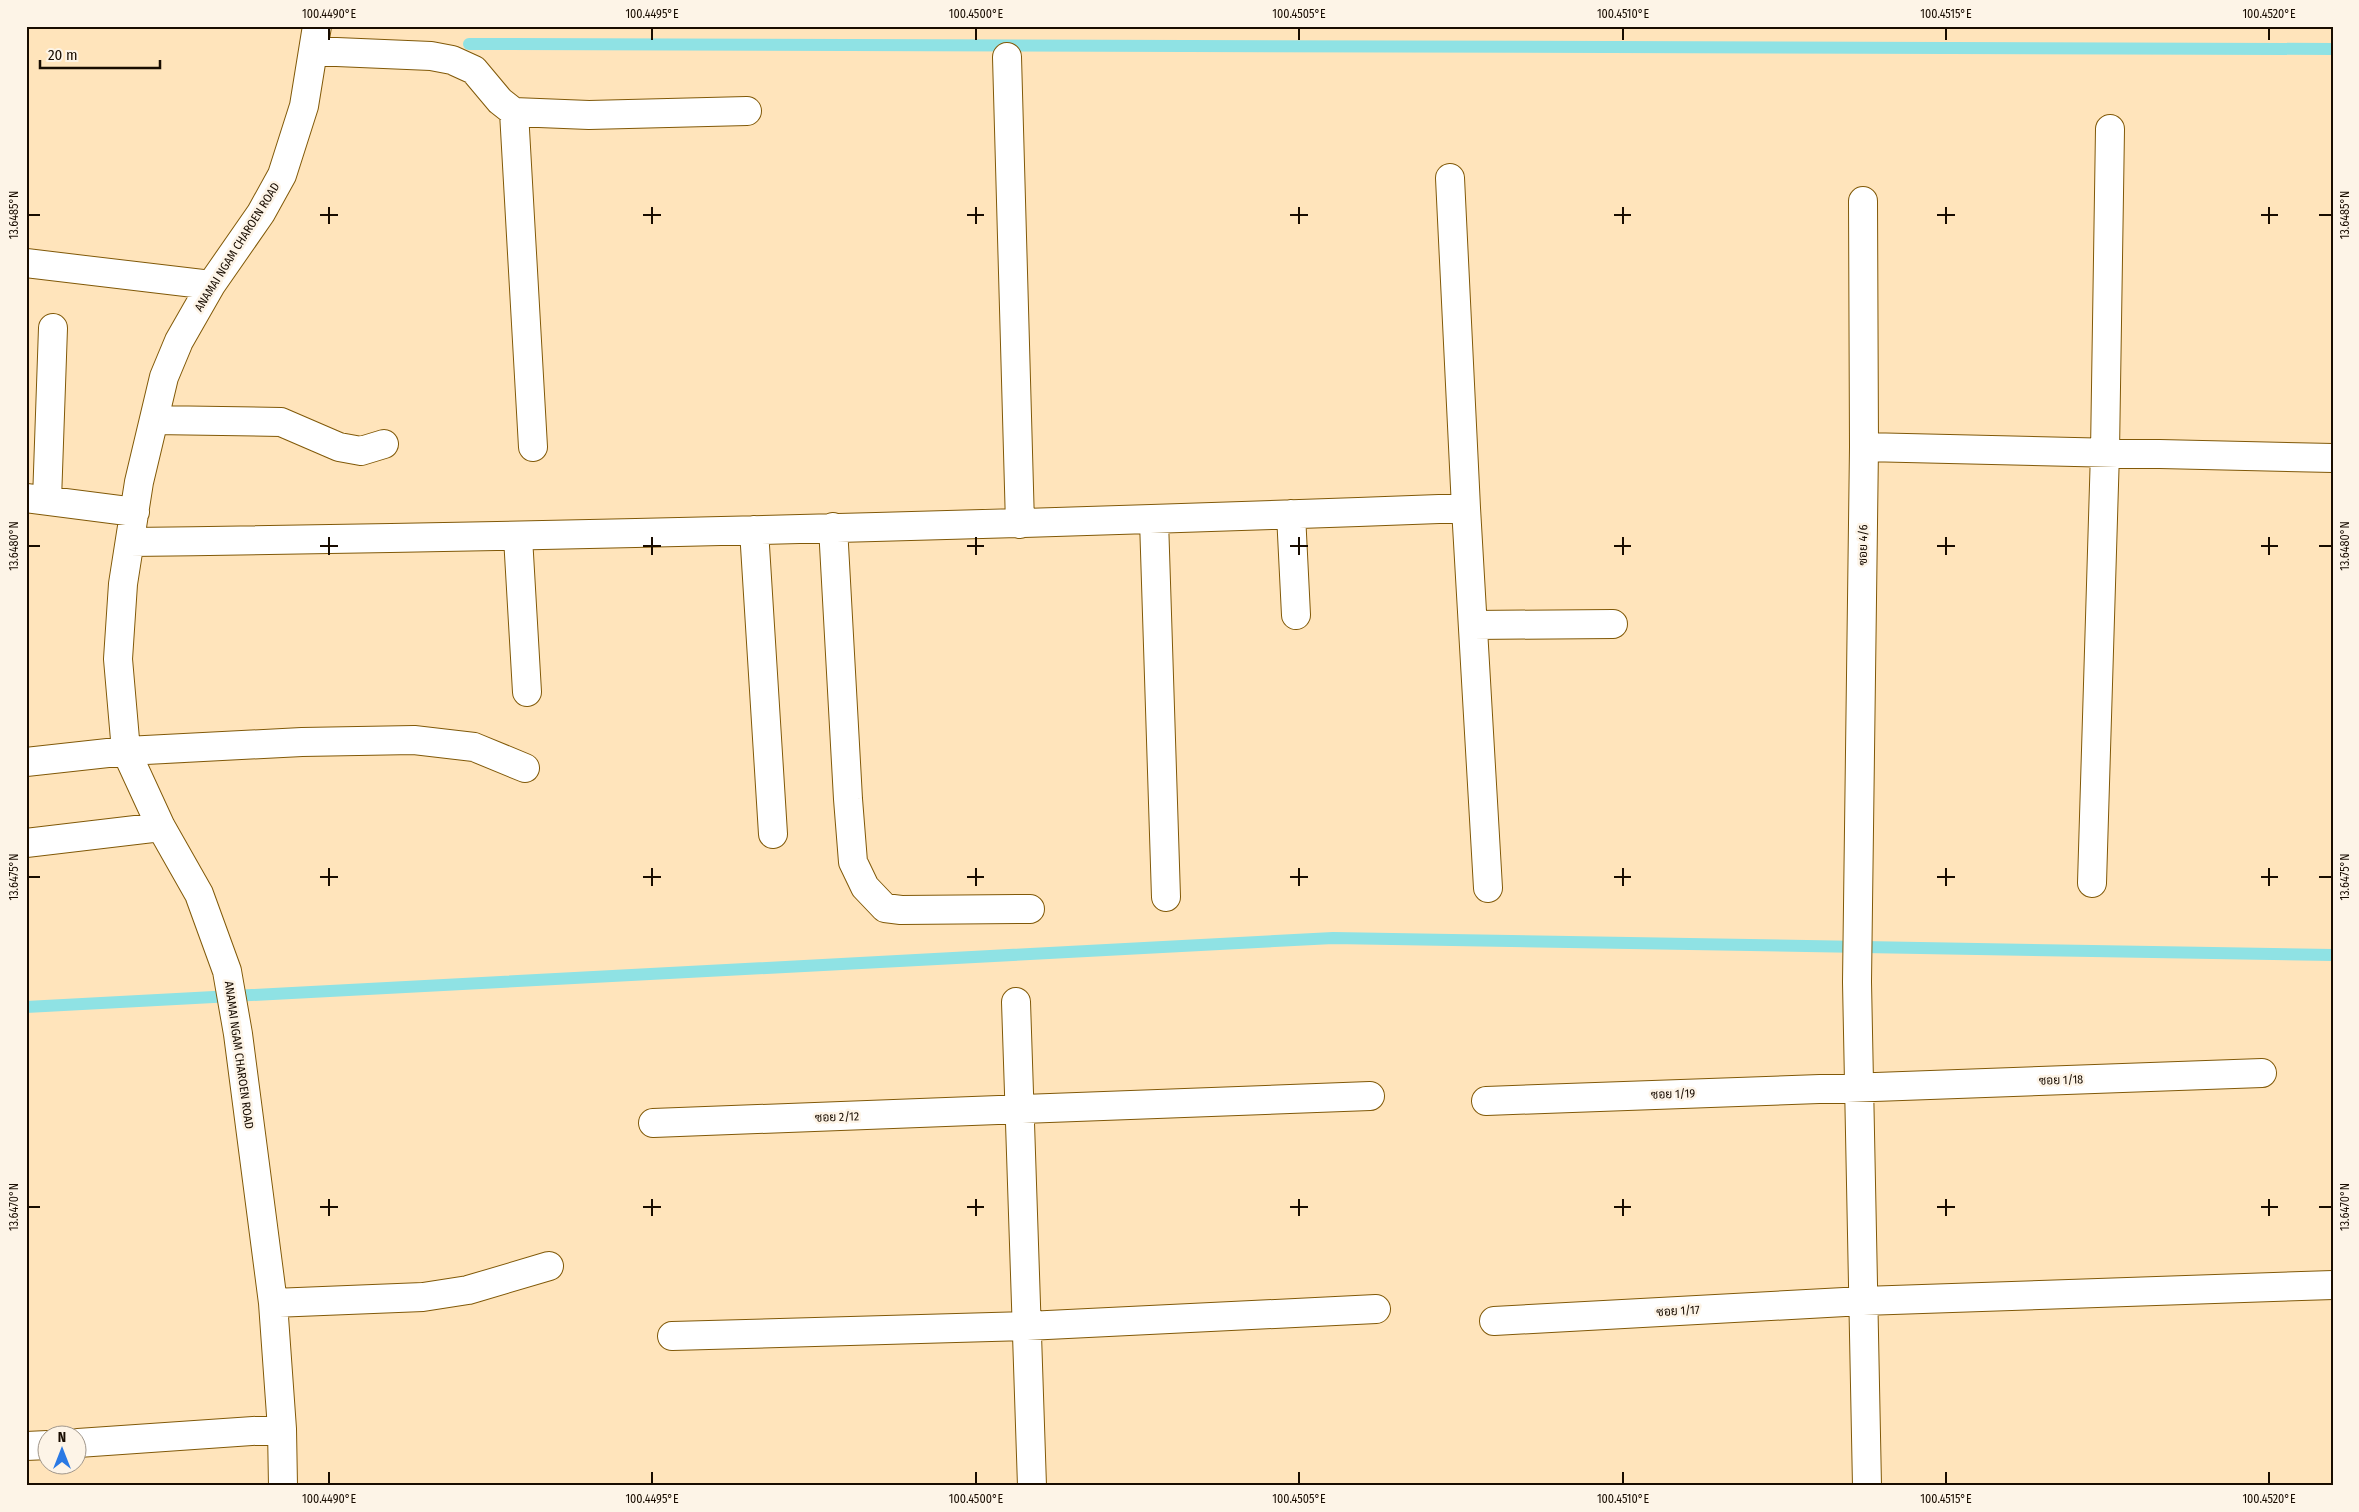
<svg xmlns="http://www.w3.org/2000/svg" width="2359" height="1512" viewBox="0 0 2359 1512" font-family="'Fira Sans Condensed',Sarabun,sans-serif">
	<style>
		.lines { fill: none; stroke-linecap: round; stroke-linejoin: round }
		.stream { stroke: #8fe2e4; stroke-width: 12 }
		.minor-casing { stroke: #815908; stroke-width: 30 }
		.minor { stroke: #fff; stroke-width: 28 }
		.ticks { fill: none; stroke: #180c00; stroke-width: 2 }
		.labels { text-anchor: middle; dominant-baseline: central; stroke-width: 5; stroke-linejoin: round; paint-order: stroke }
		.street-label { font-size: 12px; fill: #180c00; stroke: #fdf4e7 }
		.neatline { fill: none; stroke: #180c00; stroke-width: 2 }
		.ticks-label { font-size: 12px; text-anchor: middle; fill: #180c00 }
	</style>
	<rect width="100%" height="100%" fill="#ffe4bb"/>
	<g class="lines">
		<path class="stream" d="M469,44l1864,5
			M26,1007l1307,-69 1000,17"/>
		<defs>
			<path id="minor" d="M313,51l118,5 21,4 22,10 26,31 14,11 75,3 158,-4
				M1007,57l13,467
				M514,112l19,335
				M1863,201l1,246 -7,535 10,504
				M26,263l185,22
				M154,420l127,2 58,25 22,4 23,-7
				M1864,447l469,11
				M26,498l109,14
				M47,500l6,-172
				M1466,508l22,380
				M1291,514l5,101
				M1154,520l12,377
				M833,527l15,272 5,63 12,25 20,21 16,2 129,-1
				M754,530l19,304
				M518,537l9,155
				M130,542c445,-6 891,-17 1336,-34l-16,-330
				M1473,625l140,-1
				M26,762l100,-11 176,-9 112,-2 60,7 51,21
				M26,843l135,-16
				M2092,883l13,-431 5,-323
				M1016,1002l16,484
				M1486,1101l776,-28
				M653,1123l717,-27
				M273,1303l150,-6 45,-7 81,-24
				M1494,1321l369,-20 470,-16
				M672,1336l355,-10 349,-17
				M78,1443l204,-14
				M26,1446l22,-1
				M283,1486l-1,-57 -9,-126 -35,-269 -11,-63 -28,-77 -38,-67 -35,-76 -8,-92 5,-75 16,-102 25,-105 15,-36 32,-56 50,-72 21,-38 22,-69 13,-80"/>
		</defs>
		<use href="#minor" class="minor-casing"/>
		<use href="#minor" class="minor"/>
	</g>
	<path class="ticks" d="M329,28v12M652,28v12M976,28v12M1299,28v12M1623,28v12M1946,28v12M2269,28v12M329,207v17M652,207v17M976,207v17M1299,207v17M1623,207v17M1946,207v17M2269,207v17M28,215h12M320,215h18M643,215h18M967,215h17M1290,215h18M1614,215h17M1937,215h18M2261,215h17M2319,215h13M329,537v18M652,537v18M976,537v18M1299,537v18M1623,537v18M1946,537v18M2269,537v18M28,546h12M320,546h18M643,546h18M967,546h17M1290,546h18M1614,546h17M1937,546h18M2261,546h17M2319,546h13M329,868v18M652,868v18M976,868v18M1299,868v18M1623,868v18M1946,868v18M2269,868v18M28,877h12M320,877h18M643,877h18M967,877h17M1290,877h18M1614,877h17M1937,877h18M2261,877h17M2319,877h13M329,1199v17M652,1199v17M976,1199v17M1299,1199v17M1623,1199v17M1946,1199v17M2269,1199v17M28,1207h12M320,1207h18M643,1207h18M967,1207h17M1290,1207h18M1614,1207h17M1937,1207h18M2261,1207h17M2319,1207h13M329,1472v12M652,1472v12M976,1472v12M1299,1472v12M1623,1472v12M1946,1472v12M2269,1472v12"/>
	<g class="labels">
		<g class="street-label">
			<text transform="translate(237 247) rotate(-58)">ANAMAI NGAM CHAROEN ROAD</text>
			<text transform="translate(1863 545) rotate(-89)">ซอย 4/6</text>
			<text transform="translate(239 1055) rotate(82)">ANAMAI NGAM CHAROEN ROAD</text>
			<text transform="translate(2061 1080) rotate(-2)">ซอย 1/18</text>
			<text transform="translate(1673 1094) rotate(-2)">ซอย 1/19</text>
			<text transform="translate(837 1117) rotate(-2)">ซอย 2/12</text>
			<text transform="translate(1678 1311) rotate(-3)">ซอย 1/17</text>
		</g>
	</g>
	<rect width="2359" height="1512" fill="none" stroke="#fdf4e7" stroke-width="55"/>
	<g transform="translate(62 1450)"><circle r="24" fill="#fdf4e7" stroke="#a1978b"/>
	<path d="M0-4L9 19L0 12L-9 19Z" fill="#2a79e4"/>
	<text y="-8" font-size="14" font-weight="bold" text-anchor="middle" fill="#180c00">N</text>
	</g>
	<path d="M40 60v8h120v-8" fill="none" stroke="#180c00" stroke-width="2.5"/>
	<text x="48" y="60" font-size="15" fill="#180c00" stroke="#fdf4e7" stroke-width="4" paint-order="stroke">20 m</text>
	<rect x="28" y="28" width="2304" height="1456" class="neatline"/>
	<g class="ticks-label">
		<text x="329" y="18">100.4490°E</text>
		<text x="652" y="18">100.4495°E</text>
		<text x="976" y="18">100.4500°E</text>
		<text x="1299" y="18">100.4505°E</text>
		<text x="1623" y="18">100.4510°E</text>
		<text x="1946" y="18">100.4515°E</text>
		<text x="2269" y="18">100.4520°E</text>
		<text transform="translate(14 215) rotate(-90)" y="4">13.6485°N</text>
		<text transform="translate(2345 215) rotate(-90)" y="4">13.6485°N</text>
		<text transform="translate(14 546) rotate(-90)" y="4">13.6480°N</text>
		<text transform="translate(2345 546) rotate(-90)" y="4">13.6480°N</text>
		<text transform="translate(14 877) rotate(-90)" y="4">13.6475°N</text>
		<text transform="translate(2345 877) rotate(-90)" y="4">13.6475°N</text>
		<text transform="translate(14 1207) rotate(-90)" y="4">13.6470°N</text>
		<text transform="translate(2345 1207) rotate(-90)" y="4">13.6470°N</text>
		<text x="329" y="1503">100.4490°E</text>
		<text x="652" y="1503">100.4495°E</text>
		<text x="976" y="1503">100.4500°E</text>
		<text x="1299" y="1503">100.4505°E</text>
		<text x="1623" y="1503">100.4510°E</text>
		<text x="1946" y="1503">100.4515°E</text>
		<text x="2269" y="1503">100.4520°E</text>
	</g>
</svg>
